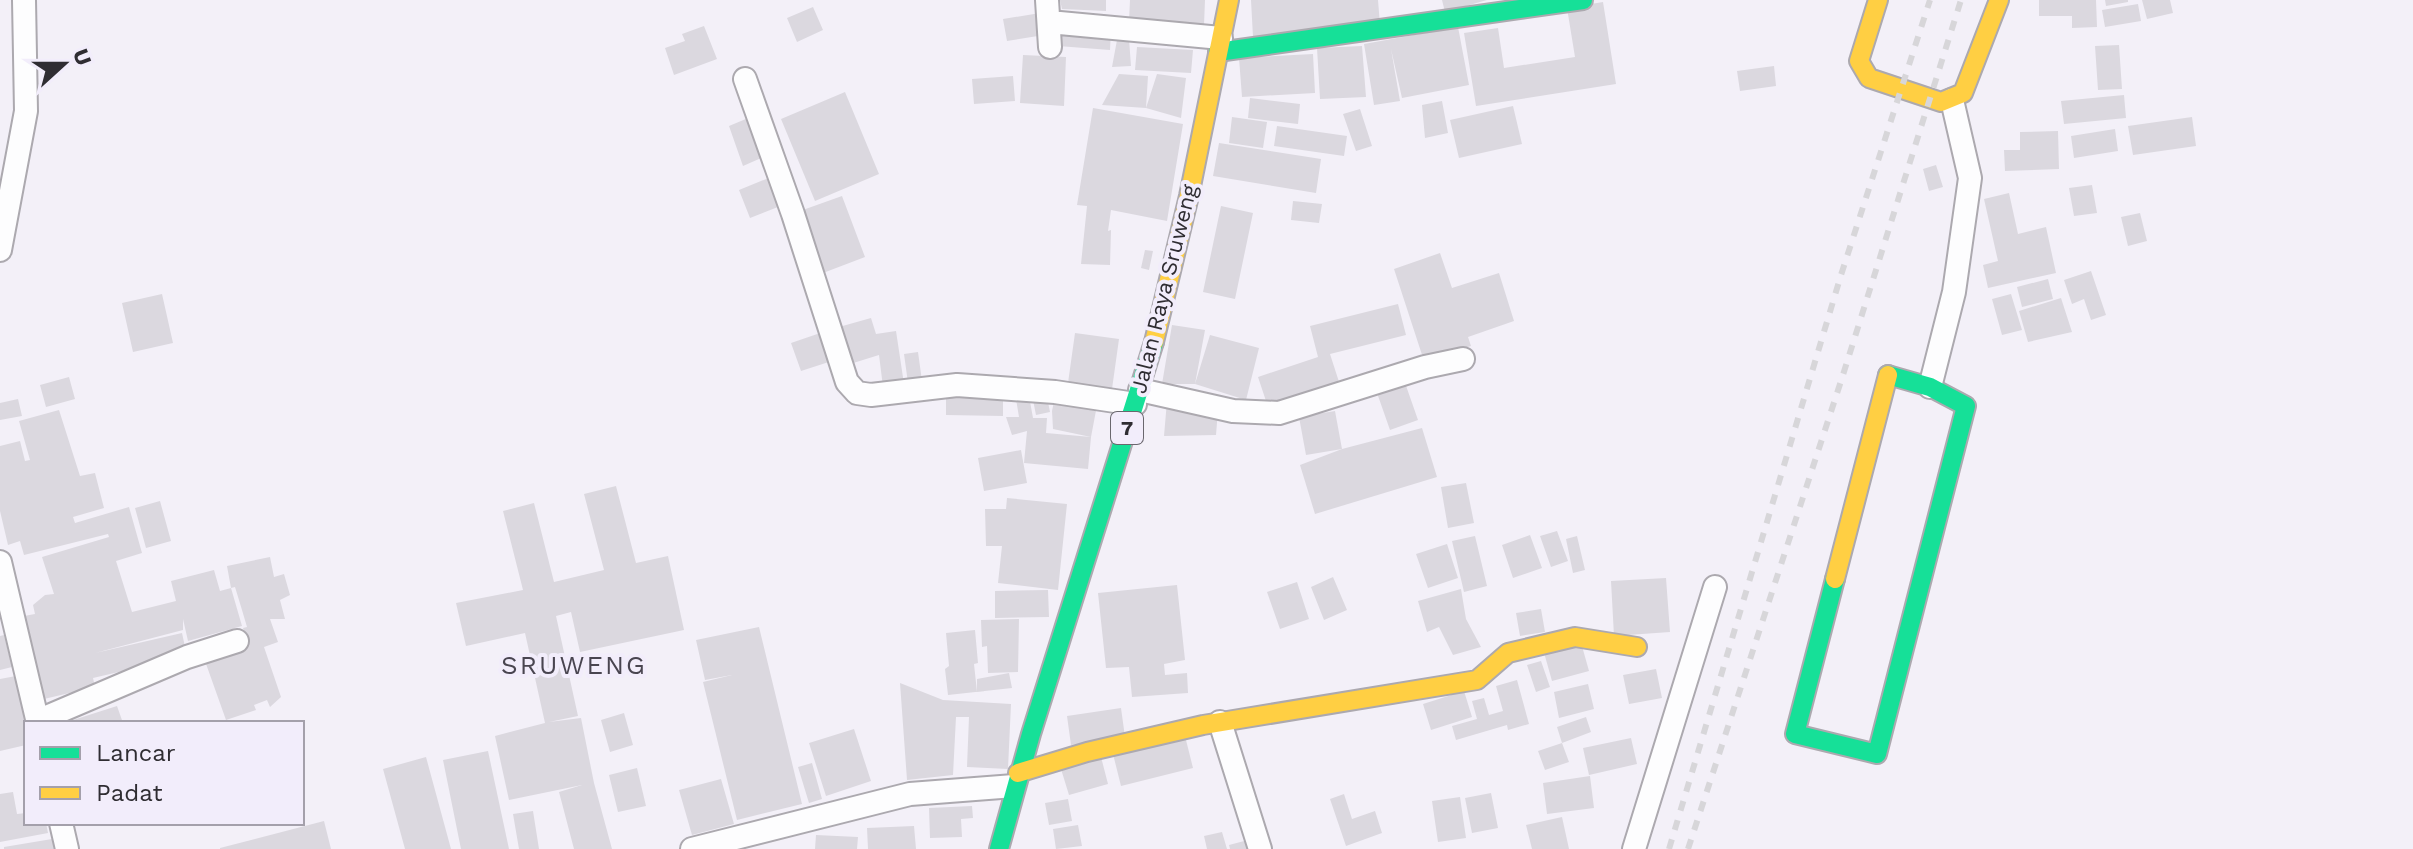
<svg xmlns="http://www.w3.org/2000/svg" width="2413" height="849" viewBox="0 0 2413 849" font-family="'Work Sans',sans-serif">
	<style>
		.building { fill: #dbd8df }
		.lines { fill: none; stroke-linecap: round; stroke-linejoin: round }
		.street-casing { stroke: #aca9af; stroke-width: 26 }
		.fast-casing { stroke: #aca9af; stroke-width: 22 }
		.slow-casing { stroke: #aca9af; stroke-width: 22 }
		.street { stroke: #fdfdfe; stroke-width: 22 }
		.fast { stroke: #16e098; stroke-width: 18 }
		.slow { stroke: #ffcf43; stroke-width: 18 }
		.rail { stroke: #d7d6d9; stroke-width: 6; stroke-dasharray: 10 10; stroke-linecap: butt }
		.labels { text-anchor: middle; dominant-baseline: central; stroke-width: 8; stroke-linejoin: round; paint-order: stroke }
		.shield { fill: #f2edfb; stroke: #6a676e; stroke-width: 2 }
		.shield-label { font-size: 20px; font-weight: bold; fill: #2f2d32 }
		.street-label { font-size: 22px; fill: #2f2d32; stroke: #f2edfb }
		.quarter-label { font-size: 26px; letter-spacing: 2px; fill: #494550; stroke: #f2edfb }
	</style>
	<rect width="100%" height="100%" fill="#f3f0f8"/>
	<path class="building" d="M1060,0h46v11l-44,-2z
		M1130,0h75l-1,25 -75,-4z
		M1251,0h127l2,25 -127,12z
		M1442,0h45l-42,12z
		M2039,0h57l1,27 -25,1v-12h-33z
		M2105,0h23v2l-22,4z
		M2142,0h28l3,13 -26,6z
		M1603,2l13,82 -140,22 -12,-73 34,-5 6,40 71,-11 -8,-49z
		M2138,4l3,17 -36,6 -3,-17z
		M813,7l10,23 -26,12 -10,-24z
		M1040,13l4,22 -37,6 -4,-22z
		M704,26l13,33 -43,16 -9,-27 20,-7 -3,-7z
		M1059,26l52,3 -1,21 -52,-4z
		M1458,27l11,58 -67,13 -11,-49 9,52 -26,4 -10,-61z
		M1129,39l2,27 -19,1 5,-27z
		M2119,45l3,44 -24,1 -3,-44z
		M1362,46l4,51 -46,2 -3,-51z
		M1137,47l56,3 -2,23 -56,-3z
		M1313,54l2,39 -73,4 -3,-39z
		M1023,55l43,2 -2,49 -44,-3z
		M1774,66l2,20 -36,5 -3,-20z
		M1119,74l29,2 -2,32 11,-34 29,4 -5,40 -35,-10 -44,-3z
		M1013,76l2,25 -41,3 -2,-25z
		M845,92l34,82 -64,27 -34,-82z
		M2124,95l2,23 -62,6 -3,-23z
		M1250,98l50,6 -2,20 -50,-6z
		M1442,101l6,32 -23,5 -3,-33z
		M1513,106l9,38 -63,14 -9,-38z
		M1093,108l90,16 -16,97 -56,-11 -3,21 3,-1 -1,35 -29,-1 6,-58 -10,-1z
		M1360,109l12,37 -16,5 -13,-37z
		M753,116l13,40 -23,10 -14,-40z
		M1232,117l35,5 -4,26 -34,-5z
		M2192,117l4,29 -63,9 -5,-29z
		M1277,126l70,10 -3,20 -70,-10z
		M2115,129l3,22 -44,7 -3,-22z
		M2058,131l1,38 -54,2 -1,-21h16v-18z
		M1219,143l102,16 -5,34 -103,-17z
		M1936,165l7,22 -14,4 -6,-22z
		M771,177l12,28 -33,13 -11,-28z
		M2092,185l5,28 -23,3 -5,-28z
		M2009,193l9,41 28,-7 10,46 -68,15 -5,-23 15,-4 -14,-62z
		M842,196l23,61 -42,16 -23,-62z
		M1293,201l29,3 -3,19 -28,-3z
		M1221,206l32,7 -18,86 -32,-7z
		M2140,213l7,28 -19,5 -7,-29z
		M1145,250l8,1 -4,19 -8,-2z
		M1440,253l12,35 47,-15 15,48 -46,16 3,9 -47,15 -30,-92z
		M2091,271l15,44 -15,5 -7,-21 -12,5 -8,-24z
		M2048,279l5,20 -31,8 -5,-20z
		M162,294l11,49 -40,9 -11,-49z
		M2011,294l11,36 -20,5 -10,-36z
		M2061,298l11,34 -44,10 -9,-31z
		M1398,304l8,31 -76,19 10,31 -72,22 -10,-30 60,-20 -8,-31z
		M871,318l5,16 20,-3 8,53 -21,3 -4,-32 -29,9 -11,-37z
		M1172,325l33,5 -10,54h-33z
		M829,330l9,29 -37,12 -10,-28z
		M1075,333l44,6 -7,50 -44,-6z
		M1210,335l49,13 -13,52 -51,-16z
		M918,352l4,29 -14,2 -4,-29z
		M69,377l6,22 -29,8 -6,-22z
		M1404,380l14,40 -28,10 -14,-40z
		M946,392l57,2v22l-57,-1z
		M1029,396l4,22h14l-1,15 45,4 -38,-8 -1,-18 3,-14 43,3 -7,37 -3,32 -64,-6 3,-32 -15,4 -6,-18h13l-3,-18z
		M1047,397l3,15 -14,3 -3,-15z
		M18,399l4,17 -22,4v-17z
		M1167,401l51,9 -2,25 -52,1z
		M59,410l21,66 15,-3 9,35 -31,9 2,6 54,-16 13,46 -26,8 16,51 44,-11 -5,-20 43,-11 6,21 11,-3 11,38 -54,15 -5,-22v11l-88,23 87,-20 5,23 -94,22 2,9 -51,12 -20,-83 11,-2 -2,-9 12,-10 9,-1 -12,-37 67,-20 -1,-3 -84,21 -4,-14 -12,4 -8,-34v-65l20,-5 5,20 5,-1 -11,-39z
		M1335,411l7,38 -36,6 -7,-38z
		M1422,428l15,49 -122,37 -15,-49 42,-16z
		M1021,450l6,33 -43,8 -6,-33z
		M1466,483l8,40 -26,5 -7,-41z
		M616,486l20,77 32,-7 16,74 -104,22 -9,-40 -15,4 22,100 -29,6 32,-4 13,65 18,66h-38l-15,-57 23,-7 -73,15 -14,-64 50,-13 -20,-90 -59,13 -10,-43 67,-13 -20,-79 31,-8 20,79 50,-12 -20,-76z
		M1007,498l60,6 -9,86 -60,-7 4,-37h-16l-1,-37h21z
		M160,501l11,40 -25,7 -11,-40z
		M1557,531l11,30 -17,6 -11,-31z
		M1530,535l12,33 -29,10 -11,-33z
		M1475,536l12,50 -23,6 -12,-51z
		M1577,536l8,34 -12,3 -7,-34z
		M1447,544l11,34 -30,10 -12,-34z
		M270,557l4,20 10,-3 6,21 -10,5 5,19h-15l8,23 -14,5 17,50 -11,10 -3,-7 -13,5 2,5 -30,10 -21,-59 43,-19 -5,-14 4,-1 -5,-17 -7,-23 -4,1 -4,-22z
		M1333,577l14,33 -23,10 -13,-33z
		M1666,578l4,54 -56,4 -3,-55z
		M1297,582l12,37 -29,10 -13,-37z
		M1177,585l8,75 -21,4 1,11 22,-2 1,20 -56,4 -3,-30 -23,1 -8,-75z
		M1461,589l5,30 15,28 -28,8 -14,-28 -12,5 -9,-31z
		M1048,590l1,27 -54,1v-27z
		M1541,609l4,23 -25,4 -4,-23z
		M1019,619l-1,53 -30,1 -1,-27 -5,1 -1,-27z
		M759,627l43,177 -65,16 -34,-138 29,-7 -27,5 -9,-40z
		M975,630l3,33 -4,1 3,28v-13l32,-6 3,15 -64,7 -3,-26 4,-3 -3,-33z
		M4,635l8,32 -12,3v-34z
		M1580,639l9,32 -37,10 -9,-32z
		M1541,661l9,26 -14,5 -9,-27z
		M1656,669l6,29 -33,6 -6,-29z
		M16,676l10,52v17l-26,6v-72z
		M1517,680l12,44 -21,6 -1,-5 -51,15 -4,-14 25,-7 -5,-18 12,-3 5,17 14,-4 -7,-25z
		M900,683l43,17 68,4 -3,65 -41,-2 2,-50h-13l-3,58 -46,5z
		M1588,684l6,25 -35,9 -5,-26z
		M1464,691l8,26 -41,13 -8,-26z
		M117,706l6,17h-56v-1z
		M1121,708l4,29 -54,8 -4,-29z
		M624,713l9,32 -23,7 -9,-32z
		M1586,717l5,15 -29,11 -5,-16z
		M854,729l17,52 -45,15 -17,-53z
		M1185,736l8,32 -72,18 -8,-32z
		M1631,738l6,26 -48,11 -6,-27z
		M1562,743l7,19 -24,8 -7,-19z
		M488,751l21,98h-48l-18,-89z
		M426,757l25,92h-46l-22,-80z
		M1101,757l7,27 -39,11 -8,-26z
		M812,763l10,36 -13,4 -11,-36z
		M637,768l9,38 -28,6 -9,-37z
		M1590,776l4,32 -47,6 -4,-31z
		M721,779l13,45 -42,11 -13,-45z
		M13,792l4,22 9,-1v10h20l2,10 -48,9v-48z
		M1491,793l7,35 -26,5 -7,-35z
		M1344,794l8,25 23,-8 7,22 -36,13 -16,-47z
		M1460,797l6,41 -28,4 -6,-41z
		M1068,799l4,22 -23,4 -4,-22z
		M972,806l1,12 -12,1 1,18 -32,1 -1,-30z
		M533,811l6,38h-20l-6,-35z
		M1562,817l7,32h-37l-6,-24z
		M324,821l7,28h-111v-1z
		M1078,825l4,21 -26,3 -3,-20z
		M914,826l2,23h-48l-1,-21z
		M1222,832l5,17h-20l-3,-13z
		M816,835l42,2 -1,12h-42z
		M52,839l2,10h-50v-2z
		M1248,840l2,9h-20l-1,-4z"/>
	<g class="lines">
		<defs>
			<path id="street" d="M1047,0l3,47
				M1049,22l172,16
				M745,79l48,135 54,168 10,11 14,2 86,-10 98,7 80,12
				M0,250l26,-139 -2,-111
				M1930,387l24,-95 16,-114 -18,-78
				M1140,390l93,21 46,2 146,-46 38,-8
				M0,562l38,161
				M37,721l150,-64 50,-16
				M1220,722l40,127
				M61,823l6,26
				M692,849l218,-55 104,-8
				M1634,849l81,-262"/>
			<path id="fast" d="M1218,52l365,-52
				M1835,579l-40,155 82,20 89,-348 -36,-19 -42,-12
				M999,849l32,-115 123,-392"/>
			<path id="slow" d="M1878,0l-19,61 10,17 72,24 22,-9 36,-93
				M1154,342l35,-146 40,-196
				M1835,579l53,-204
				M1018,773l69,-21 116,-27 274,-45 31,-27 67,-16 62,10"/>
		</defs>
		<use href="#street" class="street-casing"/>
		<use href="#fast" class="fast-casing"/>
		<use href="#slow" class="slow-casing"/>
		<use href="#street" class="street"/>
		<use href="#fast" class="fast"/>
		<use href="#slow" class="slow"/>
		<path class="rail" d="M1669,849l172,-574 89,-275
			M1688,849l154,-471 119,-378"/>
	</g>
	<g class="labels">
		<rect class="shield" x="1111" y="412" width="32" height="32" rx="6"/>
		<g class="shield-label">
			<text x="1127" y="428">7</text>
		</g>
		<g class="street-label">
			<text transform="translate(1164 289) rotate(-76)">Jalan Raya Sruweng</text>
		</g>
		<g class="quarter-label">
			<text x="574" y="665">SRUWENG</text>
		</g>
	</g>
	<rect x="24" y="721" width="280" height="104" fill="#f2edfb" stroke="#a4a0ab" stroke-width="2"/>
	<rect x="40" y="747" width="40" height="12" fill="#16e098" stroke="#a4a0ab" stroke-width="2"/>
	<text x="96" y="761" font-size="24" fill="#2f2d32">Lancar</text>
	<rect x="40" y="787" width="40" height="12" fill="#ffcf43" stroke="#a4a0ab" stroke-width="2"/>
	<text x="96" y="801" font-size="24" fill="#2f2d32">Padat</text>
	<g transform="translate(64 64) rotate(69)" stroke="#f2edfb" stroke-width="6" paint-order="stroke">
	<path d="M0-6L14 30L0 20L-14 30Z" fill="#2f2d32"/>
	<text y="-12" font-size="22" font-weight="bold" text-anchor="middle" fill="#2f2d32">U</text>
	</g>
</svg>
